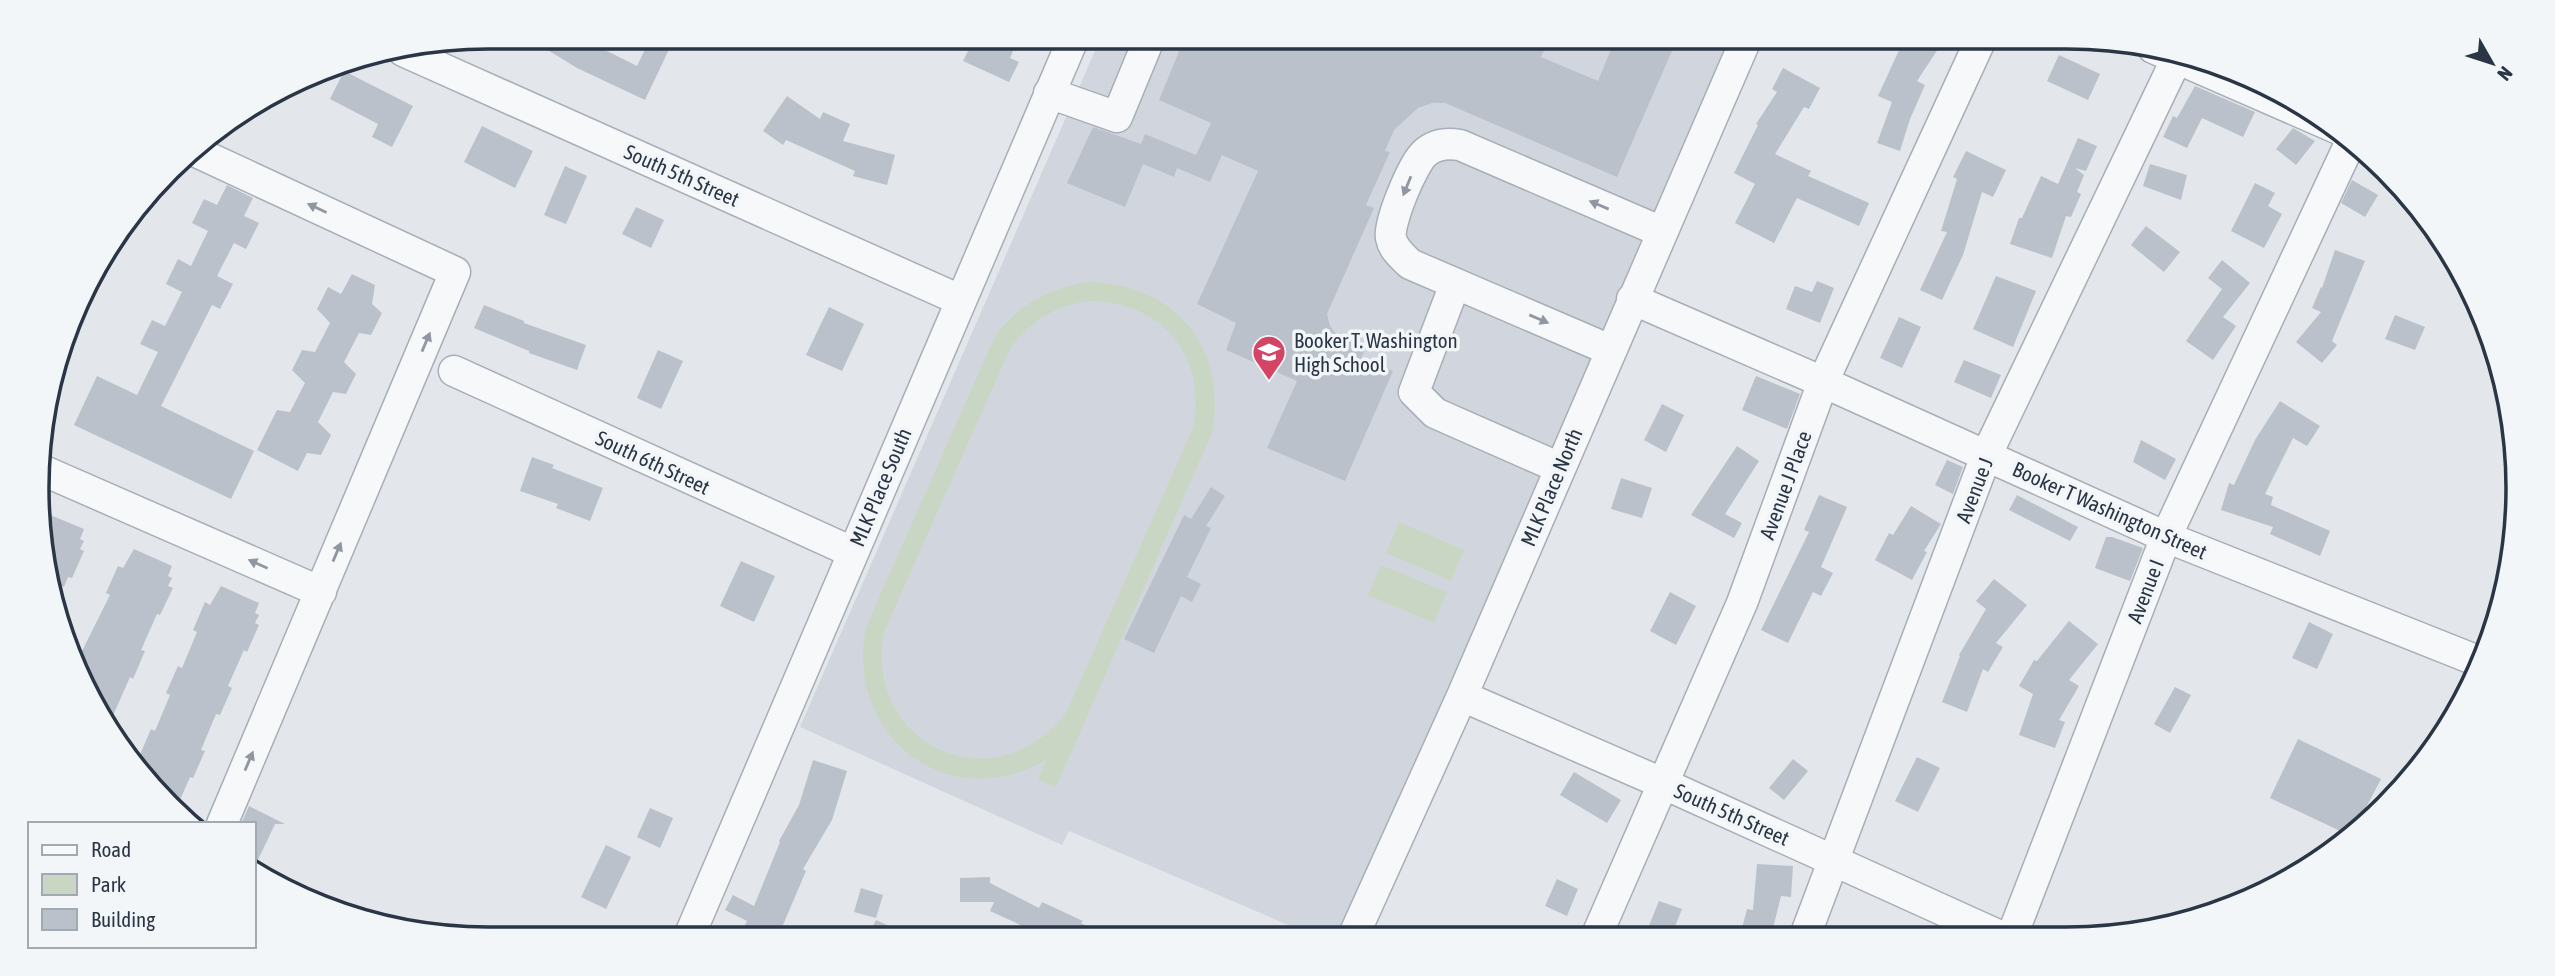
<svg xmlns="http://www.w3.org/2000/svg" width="2555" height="976" viewBox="0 0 2555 976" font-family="'Asap Condensed',sans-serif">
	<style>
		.built { fill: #d1d6de }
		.green { fill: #cad6c4; fill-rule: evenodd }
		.building { fill: #bac1ca }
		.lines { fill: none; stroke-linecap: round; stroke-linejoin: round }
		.minor-casing { stroke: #a8aeb7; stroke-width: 33 }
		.minor { stroke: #f6f8fa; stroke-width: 30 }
		.oneway { fill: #9097a0 }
		.labels { text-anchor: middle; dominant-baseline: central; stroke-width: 7; stroke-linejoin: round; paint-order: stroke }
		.street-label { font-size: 21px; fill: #2a3645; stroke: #f3f6f9 }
		.poi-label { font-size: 21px; fill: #2a3645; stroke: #f3f6f9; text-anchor: start }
		.rim { fill: none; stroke: #2a3645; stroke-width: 3.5 }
	</style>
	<rect width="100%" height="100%" fill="#e3e7ec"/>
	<path class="built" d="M1101,37h635l-390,900h-30l-247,-106 -7,14 -262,-118z"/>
	<path class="green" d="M1090,282c86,2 138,67 122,151l-156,354 -18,-7 8,-20c-98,57 -202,-24 -180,-133l129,-291c25,-32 54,-49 95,-54zM1091,301c73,2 116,56 102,127l-127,285c-71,92 -203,33 -182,-81l127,-285c22,-28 46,-42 80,-46z
		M1399,522l65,28 -13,31 -65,-28z
		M1381,565l66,27 -13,31 -66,-28z"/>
	<path class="building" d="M554,37h36l-3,4 50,25 14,-29h13l9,4 -28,59 -68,-32 -31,-19z
		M938,37h81l-9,21 9,4 -10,20 -46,-21 5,-10z
		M1185,37h365l-9,20 57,24 18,-44h62l-61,140 -172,-74h-13l-14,5 -24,22 -9,21 5,1 -24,53 8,3 -47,106 3,12 6,8 30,14 -5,10 32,13 -48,110 -78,-33 30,-67 -71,-31 10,-27 -39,-19 61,-133 -36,-16 -12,27 -33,-14 -3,9 -31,-13 -18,43 -58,-24 26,-56 48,17 4,-10 51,21 15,-32 -52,-23z
		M1883,37h51l8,6 -25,38 8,4 -15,34 -10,32 -23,-8 15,-41 -14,-6 22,-48z
		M2059,55l41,19 -12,26 -41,-19z
		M1783,68l37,20 -11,21 -5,-2 -29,47 36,17 -3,5 61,27 -10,23 -62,-28 -23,45 -39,-20 20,-39 -21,-11 24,-48 -2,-1 21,-32 -5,-3z
		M344,71l69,35 -21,41 -20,-10 6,-13 -48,-25z
		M2195,86l60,26 -12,25 -41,-19 -15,30 -24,-11 10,-21 4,2z
		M787,96l33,23 3,-7 27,12 -7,17 52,14 -8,30 -34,-9 2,-5 -69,-31 -3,5 -20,-14z
		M482,126l51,25 -18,37 -51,-26z
		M2293,128l22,13 -19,24 -20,-16z
		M2078,138l19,8 -11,25 -11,-3 9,7 -7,17 4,2 -10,23 -5,-1 -14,42 -42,-14 9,-26h3l19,-42 17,8z
		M1966,151l40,19 -13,27 -11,-5 -19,63 -21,45 -22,-10 27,-58 -6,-1 16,-52 -4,-2z
		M2150,164l37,11 -6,25 -38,-14z
		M565,166l22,10 -21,48 -22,-9z
		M2352,180l26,15 -13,22 -24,-14z
		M2255,183l20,10 -7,13 14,8 -18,34 -33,-17z
		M227,185l26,13 -9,18 15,7 -13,26 -12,-6 -17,33 16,8 -13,25 -8,-4 -51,101 93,45 -23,48 -157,-74 23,-49 40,19 21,-43 -18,-8 12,-24 13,6 17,-34 -16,-8 12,-25 13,7 17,-35 -16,-8 12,-24 13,6z
		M636,207l28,13 -13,28 -29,-14z
		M2146,226l34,26 -16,20 -33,-27z
		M2335,250l30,11 -33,80 5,4 -15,18 -26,-21 25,-30 -9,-4 9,-21 1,1z
		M2222,260l28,23 -27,34 13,9 -23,34 -27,-19 36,-52 -14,-11z
		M352,274l23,11 -3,19 10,9 -11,22 -12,-2 -15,29 12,12 -10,20 -13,-2 -15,30 13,13 -10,20 -14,-2 -9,18 -41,-21 20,-40 13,2 15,-29 -13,-13 10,-20 13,2 15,-29 -13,-14 11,-22 13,7z
		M1996,276l40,15 -23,56 -40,-18z
		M1817,281l17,7 -14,35 -34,-14 9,-23 17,6z
		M484,305l40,16v2l62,22 -9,25 -48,-17v-2l-55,-23z
		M829,307l35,17 -22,47 -36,-16z
		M2395,315l30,12 -10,23 -30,-11z
		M1899,317l22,10 -19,41 -22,-10z
		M658,350l25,11 -22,48 -24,-11z
		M1964,360l37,15 -10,23 -37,-16z
		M1756,376l44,18 -13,35 -45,-19z
		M2280,401l40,25 -13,20 -14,-8 -28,56 8,3 -2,8 59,26 -10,25 -50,-22 3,-7 -52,-17 8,-27 5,2 21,-45z
		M1662,404l22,11 -18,37 -22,-12z
		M2141,440l35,19 -11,21 -32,-18z
		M1737,446l22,15 -34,53 17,9 -8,15 -43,-23z
		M532,457l22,8 -2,3 51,20 -13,33 -34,-13 2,-4 -38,-13z
		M1947,460l16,7 -10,27 -18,-9z
		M1621,478l31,10 -10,30 -31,-9z
		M1211,487l14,9 -19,30 5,2 -24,49 14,7 -9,18 -11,-6 -27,57 -30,-14 60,-124 7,4z
		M1819,495l28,12 -26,60 12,6 -12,23 -8,-4 -25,51 -27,-13 48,-98 -5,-2z
		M2017,495l61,32 -8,14 -61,-31z
		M1911,506l30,18 -17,27 3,1 -15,28 -37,-20 14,-27 4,2z
		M43,512l41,17 -4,10 4,2 -4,8 4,2 -12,27 -4,-1 -4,10 -4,-2 -6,13 -8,-22z
		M2106,537h6l31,11 -13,33 -35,-13z
		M134,549l38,17 -4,10 4,2 -4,8 5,2 -13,27 -3,-1 -16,36 4,1 -12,28 -3,-2 -22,50 -29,-70 31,-62 -4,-2 12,-27 5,2z
		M741,561l34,15 -21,46 -34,-16z
		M1994,579l33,26 -31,38 7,4 -15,25 -5,-3 -16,43 -25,-10 18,-46 -1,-1 27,-46 -10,-8z
		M221,586l38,17 -4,10 4,2 -4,8 4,2 -12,27 -3,-2 -16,36 4,2 -12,27 -4,-1 -15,36 4,1 -12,27 -3,-1 -13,30 -38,-40 4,-9 -4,-1 12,-28 4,2 15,-36 -4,-2 12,-27 4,2 15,-36 -4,-2 12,-28 5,3z
		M1670,592l26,14 -20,39 -26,-14z
		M2069,621l29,23 -29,36 10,6 -20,34 6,2 -10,26 -36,-13 14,-41 -14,-8 15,-26 3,1z
		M2309,622l24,12 -16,35 -25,-11z
		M2175,687l16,8 -21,38 -16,-9z
		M2298,739l83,40 -30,57 -81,-38z
		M1917,757l23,11 -22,44 -23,-11z
		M1793,759l15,12 -24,29 -15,-12z
		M813,760l34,11 -15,49 -29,49 3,2 -29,68h-39l9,-18 -22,-11 8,-15 21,11 26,-64 -1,-1 20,-36z
		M1574,772l47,28 -14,23 -47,-28z
		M249,806l36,18h-10l-20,42 -1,-42h-13z
		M650,808l23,10 -13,30 -23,-11z
		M606,845l25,12 -25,52 -25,-12z
		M1757,864l36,2 -2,31 -10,-1 -10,40h-31l7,-27 6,1z
		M990,877v6l49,25 3,-6 41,19 -2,2 28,15h-60l-59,-27 4,-9h-34v-24z
		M1557,879l21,10 -11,27 -22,-10z
		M861,888l22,7 -7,23 -22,-6z
		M1659,901l23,8 -11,27h-15l-10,-3z
		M876,920l39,18h-48z"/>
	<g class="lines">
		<defs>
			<path id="minor" d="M2153,48l190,83
				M403,51l557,249
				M1049,93l68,24 33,-80
				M190,149l265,123 -233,552
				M1455,284l-41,108 21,21 125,55
				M1632,299l191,83 343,155 312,124
				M1610,350l-200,-86c-8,-8 -17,-15 -19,-26 -3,-15 22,-75 34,-85 10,-9 23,-10 35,-8l202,87
				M454,371l398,181
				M42,470l279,122
				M1462,696l200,87 338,153
				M1805,936l181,-480 191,-398
				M2012,936l154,-399 185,-396
				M1353,937l109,-241 285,-659
				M1596,937l146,-334 81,-221 159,-345
				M688,939l386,-902"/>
		</defs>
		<use href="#minor" class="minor-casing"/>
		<use href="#minor" class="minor"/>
	</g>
	<defs><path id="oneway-solid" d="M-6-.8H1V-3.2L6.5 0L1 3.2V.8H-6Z" transform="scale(1.75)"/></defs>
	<g class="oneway">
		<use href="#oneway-solid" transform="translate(1407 186) rotate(112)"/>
		<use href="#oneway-solid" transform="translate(1599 205) rotate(-157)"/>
		<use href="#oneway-solid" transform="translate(317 208) rotate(-155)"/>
		<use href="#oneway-solid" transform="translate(1539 319) rotate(23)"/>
		<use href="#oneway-solid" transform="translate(426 342) rotate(-67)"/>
		<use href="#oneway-solid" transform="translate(337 552) rotate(-67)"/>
		<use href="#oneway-solid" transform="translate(258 564) rotate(-156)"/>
		<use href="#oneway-solid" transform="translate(249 761) rotate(-67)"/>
	</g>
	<defs>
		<symbol id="school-pin" viewBox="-11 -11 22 30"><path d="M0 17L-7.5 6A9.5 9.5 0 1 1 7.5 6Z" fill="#d44464" stroke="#f3f6f9"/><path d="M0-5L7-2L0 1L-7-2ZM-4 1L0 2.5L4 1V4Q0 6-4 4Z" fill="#fff"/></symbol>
	</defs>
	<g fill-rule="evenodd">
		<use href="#school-pin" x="1250" y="333" width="38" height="52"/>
	</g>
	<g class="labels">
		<g class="street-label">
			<text transform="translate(682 175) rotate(24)">South 5th Street</text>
			<text transform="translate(653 462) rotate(25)">South 6th Street</text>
			<text transform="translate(1785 485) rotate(-70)">Avenue J Place</text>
			<text transform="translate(880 487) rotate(-67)">MLK Place South</text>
			<text transform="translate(1551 487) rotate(-67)">MLK Place North</text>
			<text transform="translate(1974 490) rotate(-69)">Avenue J</text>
			<text transform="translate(2110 510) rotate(24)">Booker T Washington Street</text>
			<text transform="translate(2145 591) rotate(-69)">Avenue I</text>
			<text transform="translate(1732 814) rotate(24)">South 5th Street</text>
		</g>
		<g class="poi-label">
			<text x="1294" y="340">Booker T. Washington<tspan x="1294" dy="24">High School</tspan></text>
		</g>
	</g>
	<path d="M0 0H2555V976H0ZM488 49H2067A439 439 0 0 1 2506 488V488A439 439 0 0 1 2067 927H488A439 439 0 0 1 49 488V488A439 439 0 0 1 488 49Z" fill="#f3f6f9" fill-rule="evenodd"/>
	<path class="rim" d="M488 49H2067A439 439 0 0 1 2506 488V488A439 439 0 0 1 2067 927H488A439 439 0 0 1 49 488V488A439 439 0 0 1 488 49Z"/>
	<rect x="28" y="822" width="228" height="126" fill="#f3f6f9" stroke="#a3a9b1" stroke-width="2"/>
	<rect x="42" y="845" width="35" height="10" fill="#f6f8fa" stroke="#a3a9b1" stroke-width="2"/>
	<text x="91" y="857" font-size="21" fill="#2a3645">Road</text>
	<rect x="42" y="874" width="35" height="21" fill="#cad6c4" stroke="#a3a9b1" stroke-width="2"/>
	<text x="91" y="892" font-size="21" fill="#2a3645">Park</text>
	<rect x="42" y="909" width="35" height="21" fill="#bac1ca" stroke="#a3a9b1" stroke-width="2"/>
	<text x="91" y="927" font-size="21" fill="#2a3645">Building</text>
	<g transform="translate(2492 63) rotate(129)" stroke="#f3f6f9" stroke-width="5" paint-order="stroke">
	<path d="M0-5L12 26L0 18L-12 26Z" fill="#2a3645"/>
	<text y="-10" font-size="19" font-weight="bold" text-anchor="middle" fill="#2a3645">N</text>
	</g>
</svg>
